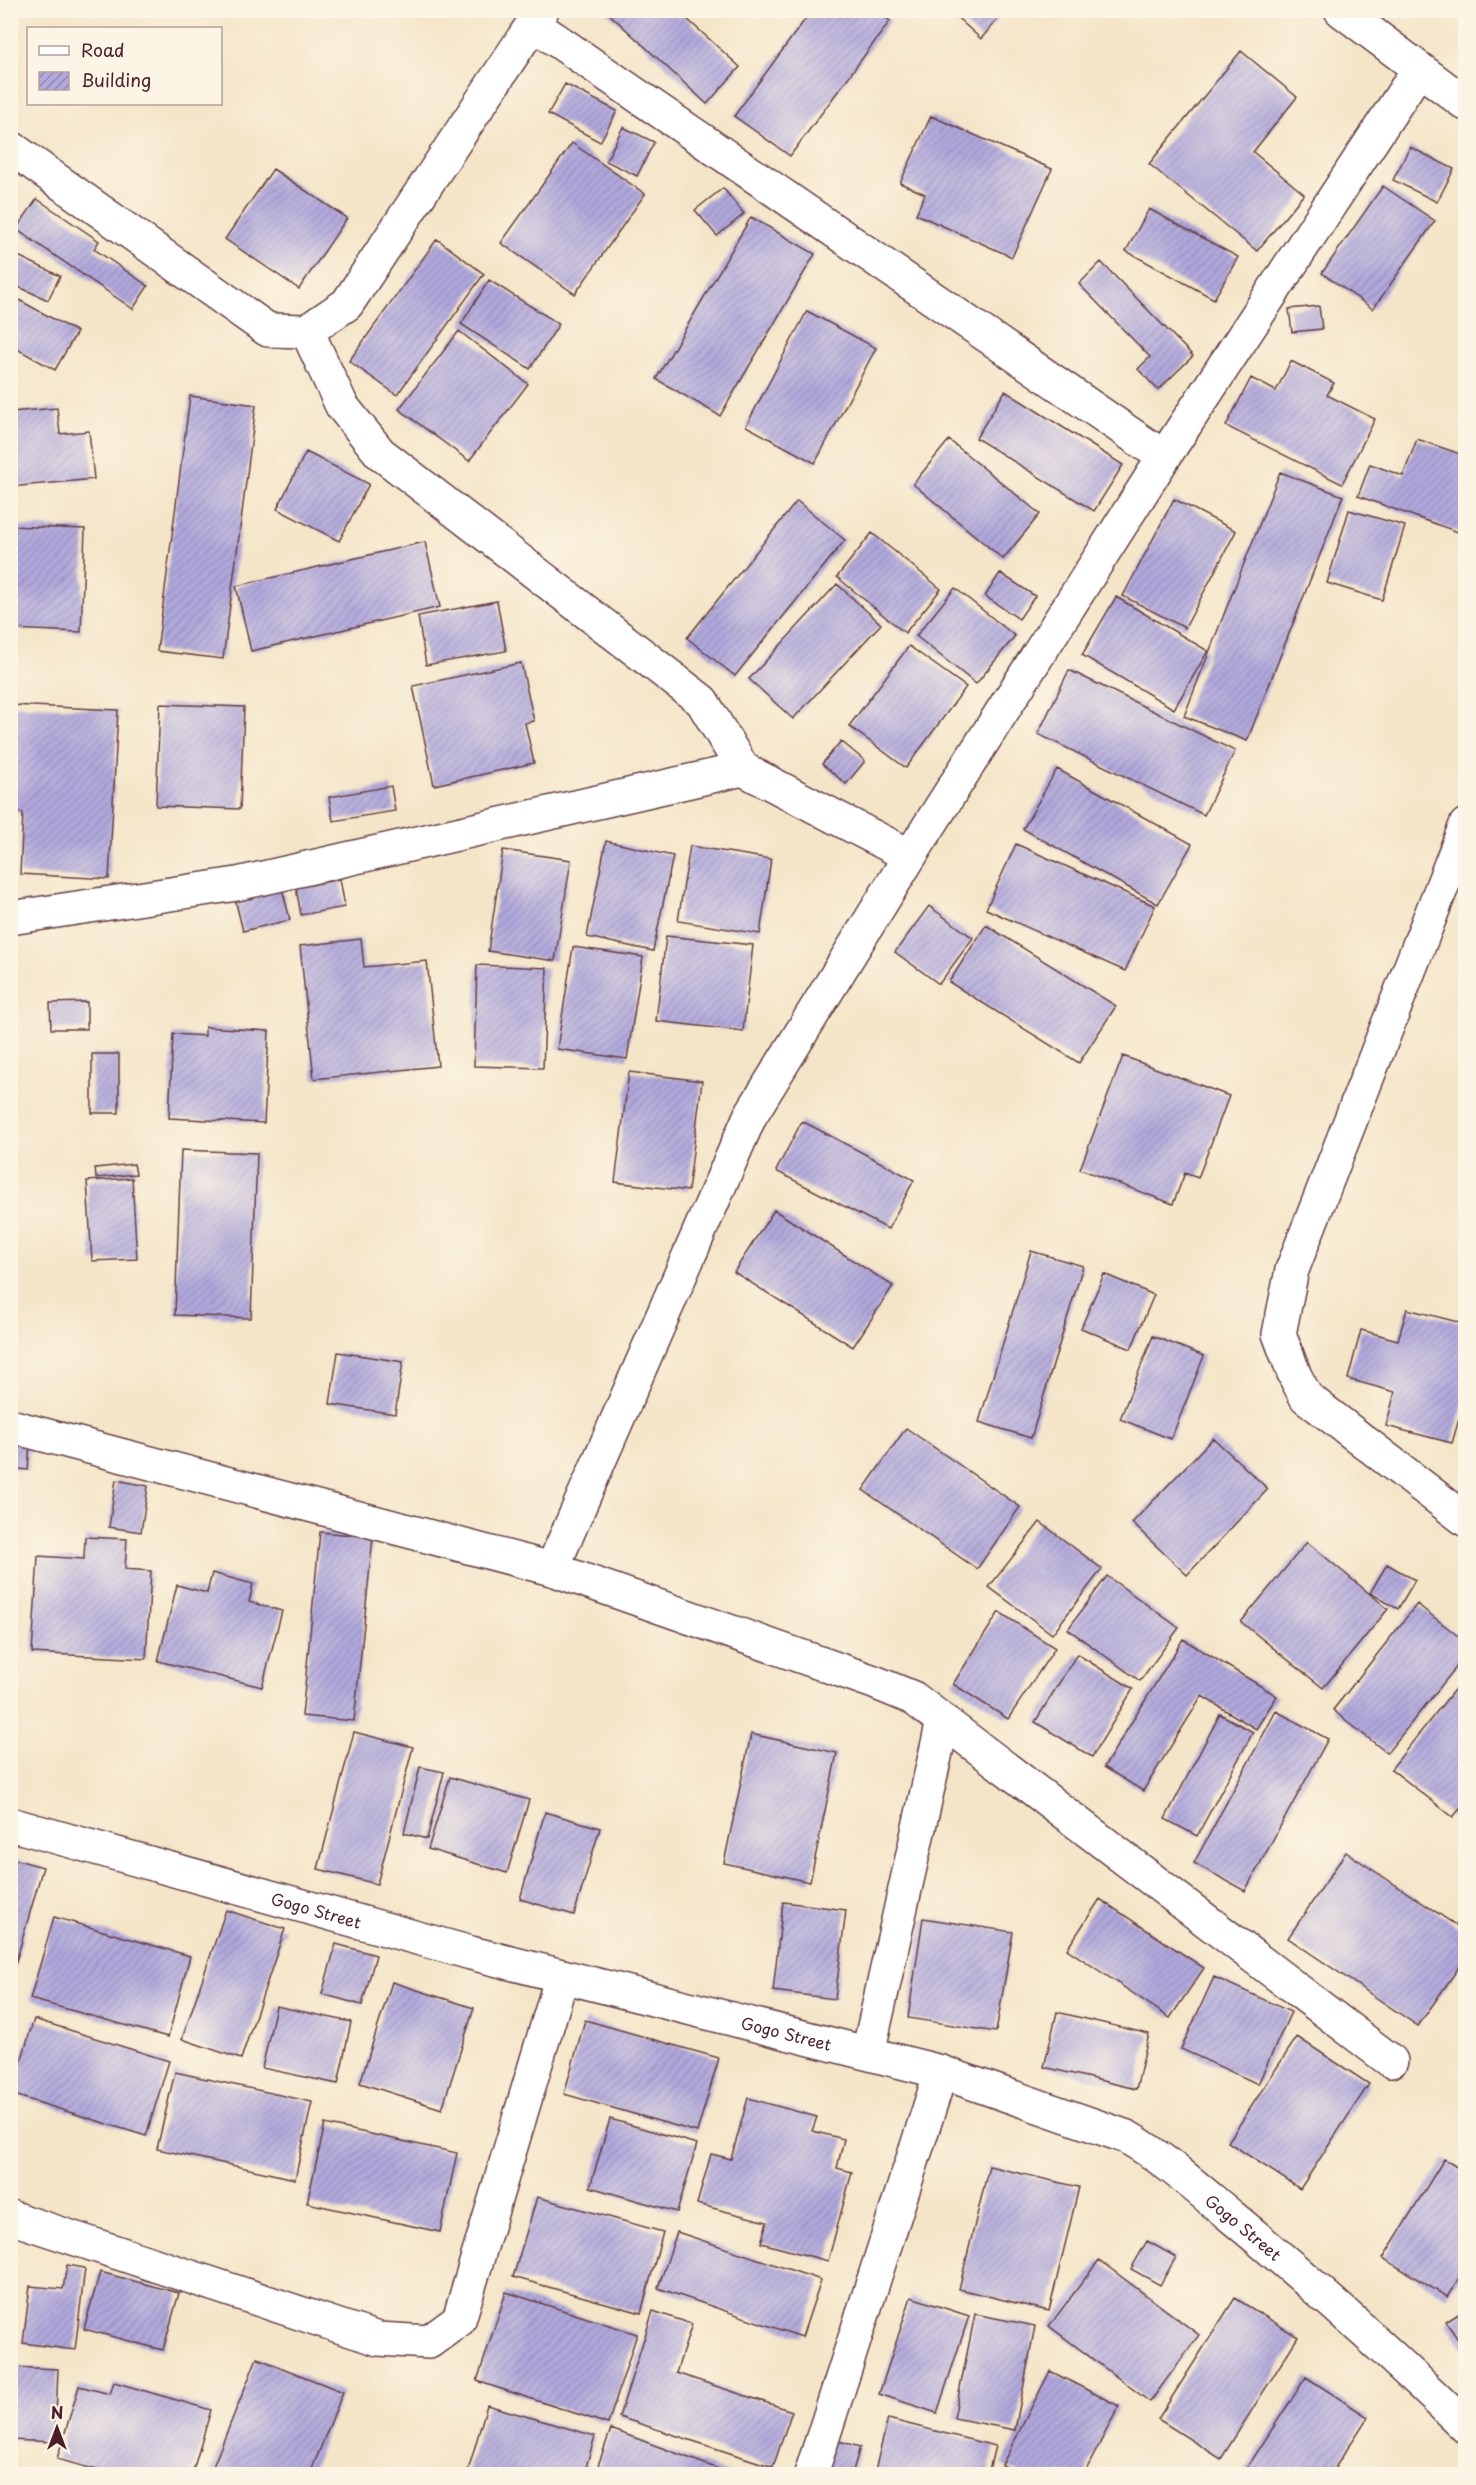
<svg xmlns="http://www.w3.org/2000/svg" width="1476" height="2485" viewBox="0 0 1476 2485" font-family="'Playpen Sans',sans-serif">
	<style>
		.building { fill: url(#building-hatch) }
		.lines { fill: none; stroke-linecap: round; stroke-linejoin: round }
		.minor-casing { stroke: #643d43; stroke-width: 36 }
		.minor { stroke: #fff; stroke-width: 33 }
		.labels { text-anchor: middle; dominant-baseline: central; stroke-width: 6; stroke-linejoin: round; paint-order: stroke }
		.street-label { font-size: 16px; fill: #4a1f2b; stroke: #fcf5e5 }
	</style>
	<defs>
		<pattern id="building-hatch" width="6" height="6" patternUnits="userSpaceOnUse" patternTransform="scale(1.5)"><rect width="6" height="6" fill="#b1a9dd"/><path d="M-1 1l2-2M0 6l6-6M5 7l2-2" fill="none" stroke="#9289b3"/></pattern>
	</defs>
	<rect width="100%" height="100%" fill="#fcf5e5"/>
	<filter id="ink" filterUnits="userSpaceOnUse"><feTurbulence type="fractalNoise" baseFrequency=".0167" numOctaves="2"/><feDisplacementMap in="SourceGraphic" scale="12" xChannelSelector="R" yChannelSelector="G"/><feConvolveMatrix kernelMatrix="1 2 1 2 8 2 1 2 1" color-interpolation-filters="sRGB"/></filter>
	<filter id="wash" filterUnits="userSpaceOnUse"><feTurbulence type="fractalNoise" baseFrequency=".008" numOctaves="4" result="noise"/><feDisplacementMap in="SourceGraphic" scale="24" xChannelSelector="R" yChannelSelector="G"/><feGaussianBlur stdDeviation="1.35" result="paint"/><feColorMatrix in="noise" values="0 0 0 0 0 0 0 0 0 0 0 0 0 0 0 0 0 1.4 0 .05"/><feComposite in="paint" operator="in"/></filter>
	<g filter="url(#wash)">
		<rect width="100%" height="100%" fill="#f4e5c8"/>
		<g id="blocks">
			<path class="building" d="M605,10h72l63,57 -33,37z
				M812,10h64l14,11 -100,135 -56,-40z
				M949,10h56l-24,29z
				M1241,51l56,46 -44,55 51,42 -47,57 -108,-87z
				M565,84l52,27 -17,31 -52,-28z
				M931,116l121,53 -40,88 -96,-43 9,-20 -25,-11z
				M623,127l31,15 -17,34 -31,-15z
				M572,143l73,51 -70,100 -74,-51z
				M1410,147l44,22 -17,33 -44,-22z
				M273,169l74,49 -48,71 -74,-50z
				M1383,186l52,35 -62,88 -51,-36z
				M723,188l21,26 -27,22 -22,-26z
				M37,199l62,42 -5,8 54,37 -15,23 -117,-80z
				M1149,209l89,48 -24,42 -88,-48z
				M751,217l64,37 -95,162 -64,-37z
				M437,239l47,35 -87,121 -48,-34z
				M10,252l50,24 -12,24 -38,-17z
				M1101,262l92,94 -35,34 -20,-21 12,-12 -71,-73z
				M489,280l70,44 -29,45 -69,-45z
				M10,295l67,37 -22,38 -45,-25z
				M1319,306l3,23 -30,3 -3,-23z
				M807,311l69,37 -61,115 -69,-37z
				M459,331l69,53 -59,77 -70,-52z
				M1291,361l43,22 -7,12 48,24 -33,65 -116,-58 25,-48 25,13z
				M1005,391l118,74 -29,46 -118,-73z
				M190,396l66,9 -33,254 -66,-8z
				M57,408l3,26 29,-3 5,48 -84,8v-75z
				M1417,439l49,17v79l-108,-39 12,-32 33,12z
				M949,440l91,74 -37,45 -90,-75z
				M306,452l63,32 -30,57 -62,-32z
				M1280,472l63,24 -96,245 -63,-25z
				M1174,499l62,32 -51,97 -62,-32z
				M797,501l48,39 -110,136 -48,-38z
				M1349,510l56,16 -23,74 -55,-17z
				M10,526l75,3 -4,103 -71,-3z
				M872,533l69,56 -36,44 -68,-56z
				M425,542l15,65 -189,44 -15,-65z
				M1000,573l35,23 -16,23 -34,-23z
				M837,584l44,40 -88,95 -44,-40z
				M955,588l60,48 -39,48 -60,-48z
				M1116,597l92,54 -34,58 -92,-54z
				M497,601l9,50 -80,14 -8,-49z
				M909,646l57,41 -60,81 -57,-42z
				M521,663l13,58 -9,2 9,40 -100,22 -21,-99z
				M1069,670l166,81 -31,64 -166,-81z
				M160,704l84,3 -4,102 -84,-3z
				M10,705l108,5 -9,169 -89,-5 3,-61 -13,-1z
				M841,741l24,20 -19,23 -24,-20z
				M1057,769l135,75 -34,60 -135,-75z
				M391,786l4,25 -62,10 -4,-24z
				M606,841l67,15 -20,95 -66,-14z
				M1016,844l139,62 -30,65 -139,-62z
				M690,846l81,13 -11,75 -82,-13z
				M503,850l68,10 -16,101 -67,-10z
				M340,879l5,28 -44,8 -5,-27z
				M282,888l8,32 -47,11 -8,-32z
				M929,906l44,32 -34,46 -44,-32z
				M986,925l130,81 -37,57 -130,-81z
				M666,936l87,9 -10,86 -87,-10z
				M361,939l3,28 63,-6 11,105 -124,13 -14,-133z
				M573,947l70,10 -16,102 -70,-10z
				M477,965l70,3 -4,100 -69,-2z
				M87,1002v27h-36l-1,-26z
				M205,1027l64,4 -5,92 -95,-5 4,-84 32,2z
				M92,1054h27v59h-27z
				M1123,1056l106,40 -31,82 -13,-5 -12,31 -93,-35z
				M629,1072l73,9 -14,110 -73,-9z
				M802,1121l112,59 -26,49 -112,-58z
				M181,1150l76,3 -6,165 -76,-3z
				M134,1164l2,10 -40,4 -1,-10z
				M132,1178l5,81 -45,2 -5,-80z
				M774,1210l119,76 -40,61 -119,-75z
				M1031,1251l52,15 -52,172 -52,-16z
				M1104,1274l50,21 -23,54 -50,-21z
				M1407,1309l59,15v71l-14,48 -66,-17 9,-34 -47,-13 13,-49 37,10z
				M1153,1336l51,20 -33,83 -51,-20z
				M338,1352l65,10 -8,52 -65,-10z
				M906,1428l114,79 -43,62 -114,-79z
				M1213,1438l55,51 -81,86 -55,-52z
				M10,1440l20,2 -2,28 -18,-2z
				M116,1480l32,6 -7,46 -32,-5z
				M1040,1522l62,47 -50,65 -63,-47z
				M320,1532l53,5 -19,184 -52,-5z
				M85,1537l42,2 -2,30 26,2 -5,88 -114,-6 6,-97 46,3z
				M1307,1542l81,67 -65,79 -82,-66z
				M1387,1564l28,16 -17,29 -28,-16z
				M212,1573l41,11 -4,18 33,9 -20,76 -104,-26 19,-76 30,8z
				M1107,1576l72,52 -39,53 -72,-52z
				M1417,1604l49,38v13l-79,98 -54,-43z
				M999,1612l56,36 -47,71 -55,-35z
				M1183,1639l94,57 -21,33 -54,-33 -59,95 -39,-24z
				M1077,1654l56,35 -41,68 -57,-35z
				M1466,1675v127l-13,15 -62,-48z
				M1276,1711l52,28 -83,152 -51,-28z
				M1220,1714l33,18 -56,104 -32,-17z
				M354,1732l59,15 -36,137 -59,-15z
				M751,1734l86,19 -27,129 -86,-19z
				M420,1767l24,5 -17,67 -23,-6z
				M450,1777l79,23 -22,73 -79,-24z
				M545,1812l55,16 -26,87 -54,-16z
				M1346,1852l120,80v25l-48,69 -130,-88z
				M10,1858l33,9 -32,112h-1z
				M1100,1899l104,69 -34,50 -103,-69z
				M783,1902l63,8 -11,89 -62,-8z
				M226,1910l59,19 -44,130 -59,-20z
				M54,1917l136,39 -22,81 -138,-38z
				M923,1918l90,14 -17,100 -88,-14z
				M336,1944l40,11 -14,50 -40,-11z
				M1214,1977l77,35 -33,72 -77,-35z
				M392,1982l82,26 -32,101 -82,-26z
				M276,2006l75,16 -13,62 -76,-16z
				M1057,2012l92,22 -13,55 -92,-22z
				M34,2019l135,42 -23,75 -135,-42z
				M585,2020l134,38 -22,74 -133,-38z
				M1297,2037l72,47 -69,105 -72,-47z
				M175,2072l137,30 -17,77 -138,-30z
				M748,2098l69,19 -5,14 32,8 -7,29 15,4 -24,89 -67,-18 6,-21 -70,-18 14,-50 20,5z
				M610,2119l87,25 -20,68 -87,-25z
				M325,2124l132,29 -17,79 -133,-29z
				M1444,2159l22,14v94l-19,30 -64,-39z
				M989,2166l90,21 -30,124 -90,-22z
				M537,2197l126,35 -22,81 -128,-36z
				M677,2232l144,48 -19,57 -144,-49z
				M1147,2241l29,16 -16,28 -29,-16z
				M1099,2260l100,75 -49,67 -101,-76z
				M67,2265l18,3 -10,82 -52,-7 7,-57 33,3z
				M100,2272l79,21 -16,57 -79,-21z
				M506,2292l131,42 -29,90 -131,-43z
				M911,2297l58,19 -32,97 -58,-19z
				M1235,2298l63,39 -77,122 -63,-40z
				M1466,2309v42l-20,-29z
				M653,2311l39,13 -16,49 116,38 -19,56 -154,-50z
				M975,2314l60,12 -20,104 -61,-12z
				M257,2358l86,34 -33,82h-100z
				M10,2367l48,2 -3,73 -45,-2z
				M1050,2371l69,35 -35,68h-63l-19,-9z
				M1306,2377l62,40 -37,57h-88z
				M114,2382l97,28 -19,64h-81l-54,-15 22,-73 31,8z
				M487,2405l108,31 -11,38h-117z
				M888,2419l107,27 -7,28h-114z
				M611,2429l121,45h-137z
				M828,2438l32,9 -8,27h-25z"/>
		</g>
	</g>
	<g filter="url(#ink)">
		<use href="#blocks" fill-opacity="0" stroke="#643d43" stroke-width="1.5"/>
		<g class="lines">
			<defs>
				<g id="minor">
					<path d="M1341,10l125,94"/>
					<path d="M533,24l631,433"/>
					<path d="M10,147l258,183 39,1 40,-27 195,-294"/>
					<path d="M307,331l35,75 38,47 322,248 41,68 167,87"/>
					<path d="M1466,825l-174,445 -13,64 16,42 11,21 160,123"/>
					<path d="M10,918l227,-34 506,-115"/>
					<path d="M10,1426l542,143 322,113 39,16 478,363"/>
					<path d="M552,1569l198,-453 160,-260 254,-399 255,-388"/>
					<path id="s1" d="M10,1824l461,129 470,119 186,65c38,22 71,52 105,80 80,66 159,137 234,210"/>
					<path d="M868,2053l75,-332"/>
					<path d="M10,2217l368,122 51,3 30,-22 103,-344"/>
					<path d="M811,2474l130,-402"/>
				</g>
			</defs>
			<use href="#minor" class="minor-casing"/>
			<use href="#minor" class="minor"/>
		</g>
	</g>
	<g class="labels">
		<g class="street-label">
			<text stroke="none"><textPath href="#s1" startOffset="318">Gogo Street</textPath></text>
			<text stroke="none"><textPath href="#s1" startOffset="804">Gogo Street</textPath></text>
			<text stroke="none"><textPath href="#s1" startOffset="1308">Gogo Street</textPath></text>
		</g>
	</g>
	<rect width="1476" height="2485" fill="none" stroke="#fcf5e5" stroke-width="36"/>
	<rect x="27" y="27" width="195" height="78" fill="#fcf5e5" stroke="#b59f9b" stroke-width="1.5"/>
	<rect x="39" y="46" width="30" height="9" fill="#ffffff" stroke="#b59f9b" stroke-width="1.5"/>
	<text x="81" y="57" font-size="18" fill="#4a1f2b">Road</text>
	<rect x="39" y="72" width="30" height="18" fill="url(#building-hatch)" stroke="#b59f9b" stroke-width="1.5"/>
	<text x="81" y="87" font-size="18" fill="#4a1f2b">Building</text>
	<g transform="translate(57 2428)" stroke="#fcf5e5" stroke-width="4.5" paint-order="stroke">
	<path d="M0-4.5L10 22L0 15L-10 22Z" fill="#4a1f2b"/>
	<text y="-9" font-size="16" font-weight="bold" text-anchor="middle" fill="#4a1f2b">N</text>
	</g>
</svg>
